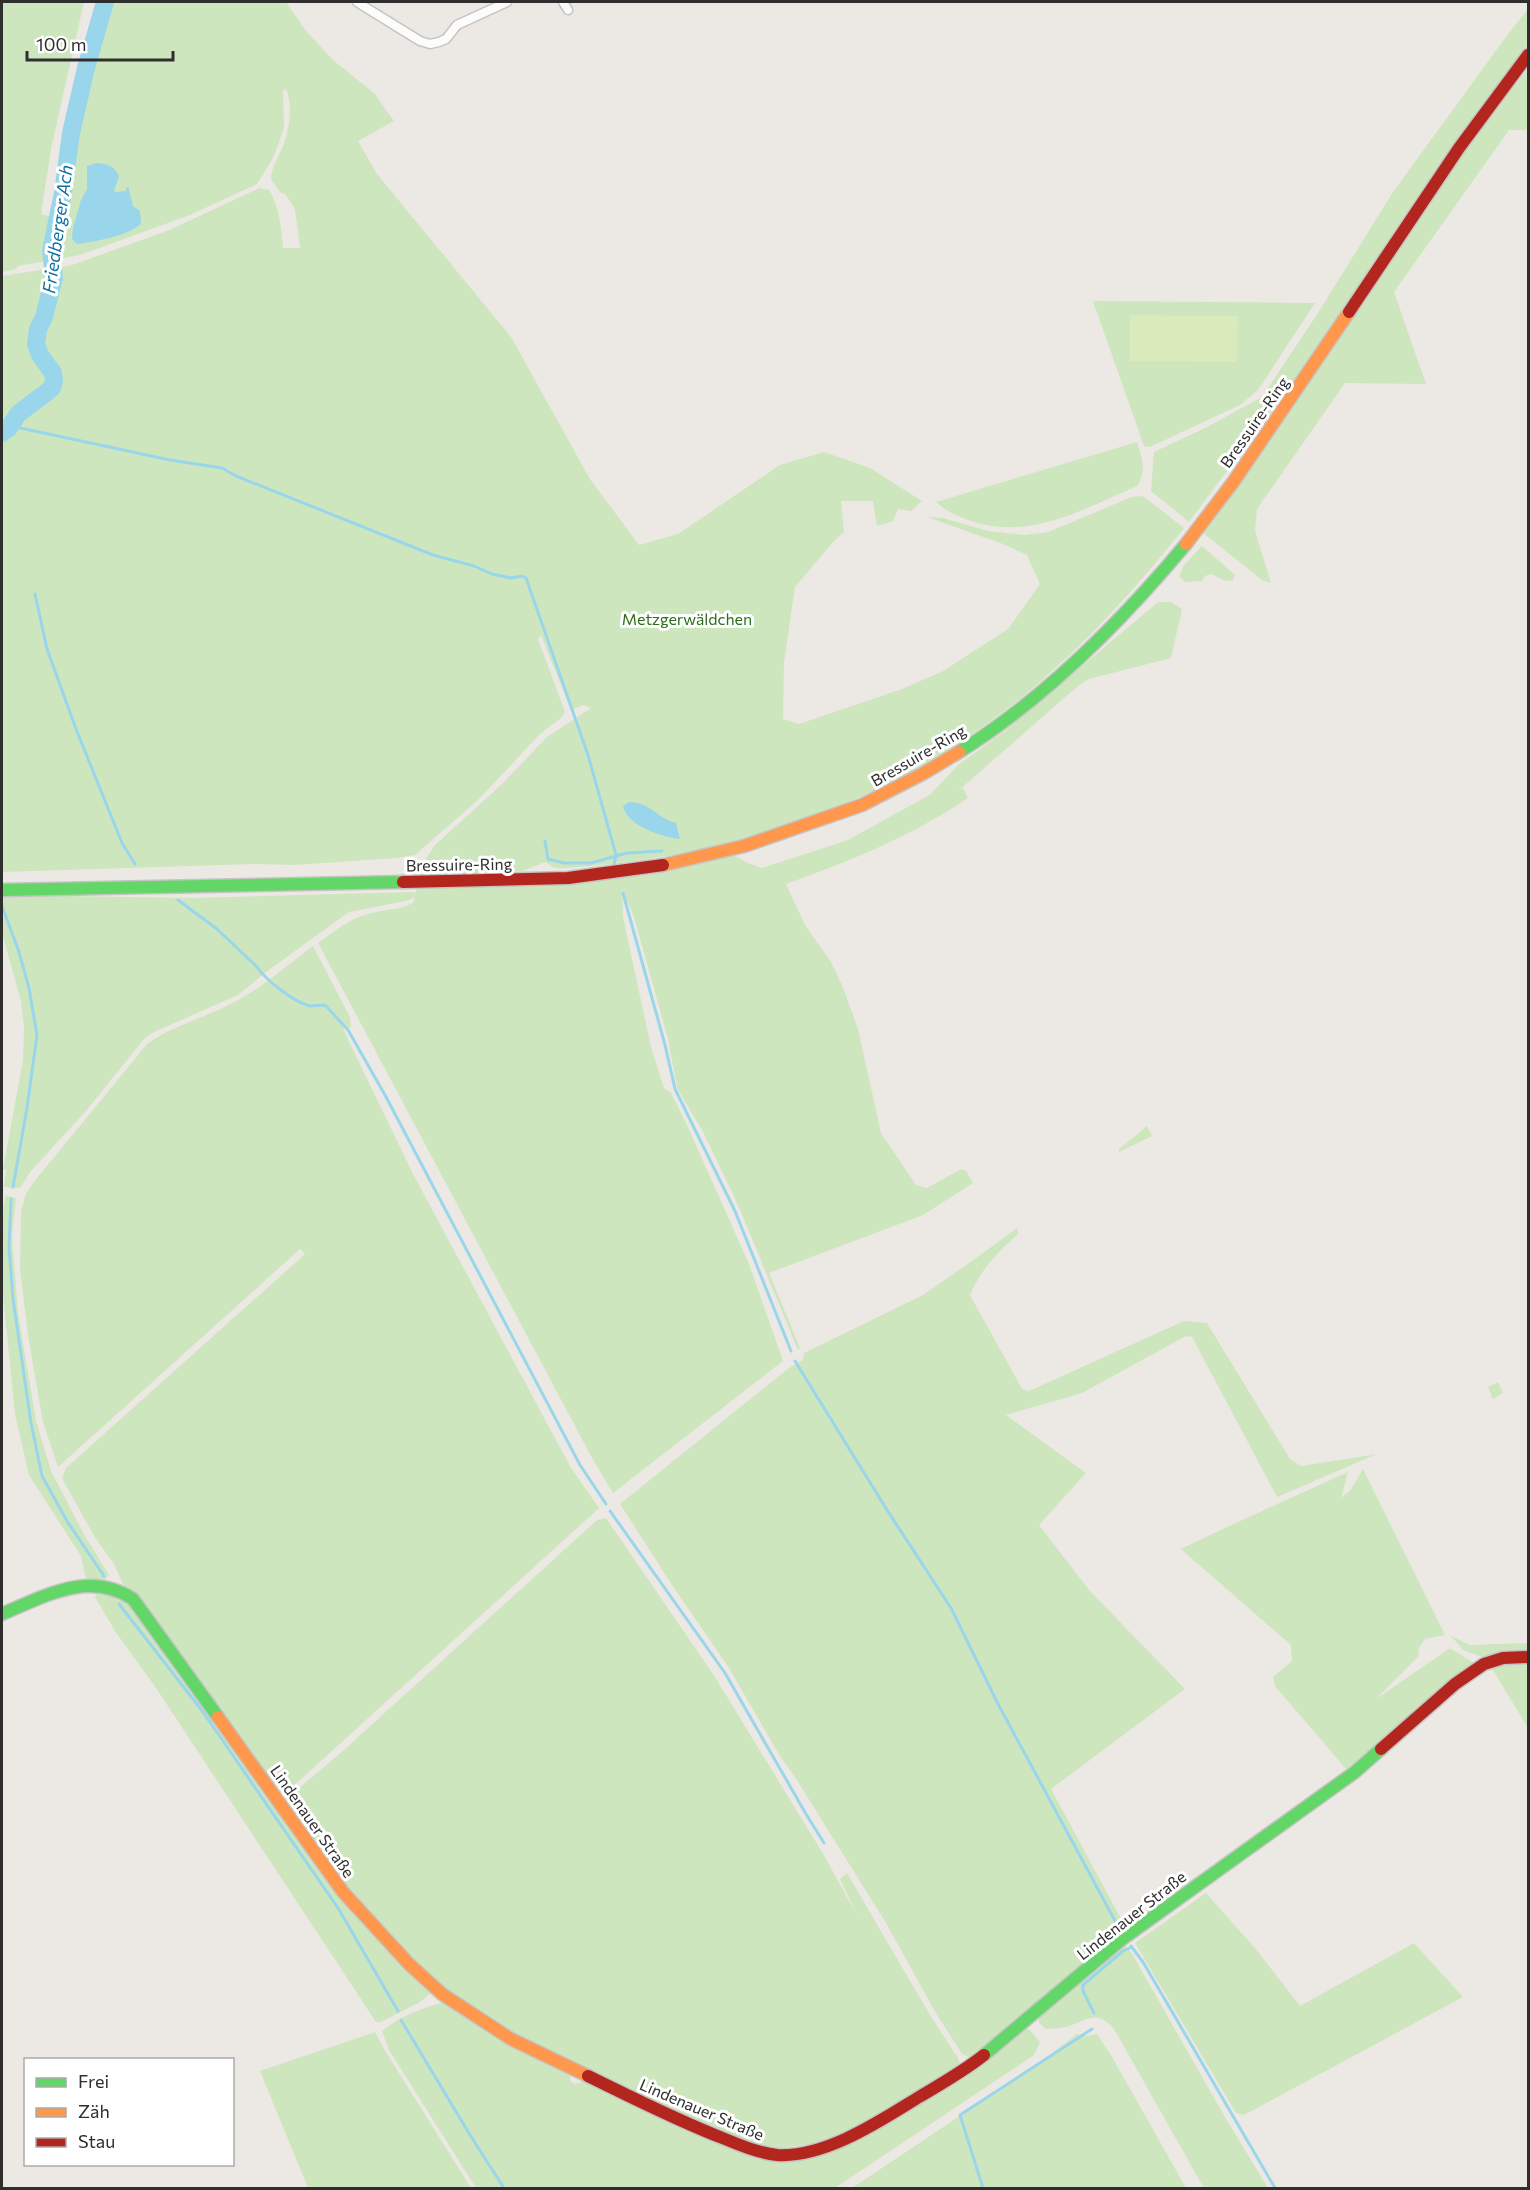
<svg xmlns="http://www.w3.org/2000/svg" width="1530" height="2190" viewBox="0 0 1530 2190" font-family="Commissioner,sans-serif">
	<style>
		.green { fill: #cee6be }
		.pitch { fill: #d9eabb }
		.water { fill: #99d6ec }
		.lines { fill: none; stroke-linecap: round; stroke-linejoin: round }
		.stream { stroke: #99d6ec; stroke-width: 3 }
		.river { stroke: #99d6ec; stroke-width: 18 }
		.street-casing { stroke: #c5c4c5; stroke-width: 11 }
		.fast-casing { stroke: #c5c4c5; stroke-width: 15 }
		.slow-casing { stroke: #c5c4c5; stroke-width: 15 }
		.jam-casing { stroke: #c5c4c5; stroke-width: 15 }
		.street { stroke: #fcfcfb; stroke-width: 8 }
		.fast { stroke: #63d668; stroke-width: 12 }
		.slow { stroke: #ff974d; stroke-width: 12 }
		.jam { stroke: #b3261e; stroke-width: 12 }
		.labels { text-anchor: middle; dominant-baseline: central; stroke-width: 6; stroke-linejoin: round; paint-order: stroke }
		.street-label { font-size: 16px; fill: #2e2e2e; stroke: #fff }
		.park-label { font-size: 16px; fill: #2c6e1b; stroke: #fff }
		.water-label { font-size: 18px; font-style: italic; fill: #0d6fa3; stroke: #fff }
	</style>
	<rect width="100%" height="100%" fill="#ece8e4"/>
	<path class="green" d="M2,2h82l-33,147 -10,65 20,6 10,-35 3,-54 32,-129h180l20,29 28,30 40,32 20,28 -36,20 19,33 134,163 79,142 49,66 39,-11 102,-69 44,-13 46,16 52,33 -11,10 -13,-2 -5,12 -16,5 -4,-25h-32l3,31 -12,11 -37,44 -11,75 -1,57 16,5 103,-35 41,-18 65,-42 32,-45 -13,-29 -24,-11 -76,-27 16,1 45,13 37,4 23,-3 84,-35 11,-1 41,32c-45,57 -94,111 -149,158 -108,93 -247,153 -388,173 -22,3 -44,6 -67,8 -7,0 -16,2 -23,1 -4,0 -8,-4 -12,-6l-22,9 -94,3 -5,-12 11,-17 66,-60 46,-48 44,-29 -8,-3 -12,5 -30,-75 -3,4 27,73 -5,7 -19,14 -63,67 -63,55 -18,3 -103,7 -40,-1 -252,8v-596l70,-11 95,-34 93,-43 9,2c11,18 12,38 14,58h17l-5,-39 -10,-15 -4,-1 -10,-13c0,-13 8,-24 13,-36 5,-15 9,-40 2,-55l-3,2 1,37 -11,30 -16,26 -67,31 -110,40 -62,11 -2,3 -14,3z
		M1528,9v35l-24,31 -99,140 -98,148 -118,159 -38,-31 3,-39 53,-25 55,-30 56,-84 75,-121 115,-158z
		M1528,69v61h-19l-115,162 32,92 -81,-1 -88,126 -2,22 16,52 -9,-3 -59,-47c116,-149 204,-319 325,-464z
		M1093,301l222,2 -57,87 -18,15 -90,42 -6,-1z
		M1137,442c5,16 10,29 0,44 -54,23 -108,56 -169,34 -13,-5 -22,-9 -32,-18z
		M1202,546l33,29 -2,5 -8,1 -14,-7 -6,2 -3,5 -17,1 -6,-5 4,-11z
		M1158,602h13l11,7 -11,49 -82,21 -10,6 -121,106 5,-3 5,10c-56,38 -118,63 -182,86l19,41 26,37 11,23 16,44 23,104 35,52 11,3 34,-19 5,2 7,12 -50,32 -154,58 31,75 -2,2 -60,-145 -35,-73 -26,-44 -9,-49 -34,-122 -12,-28 1,28 28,130 13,41 7,5 16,32 62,139 34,97 -170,132 -22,-37 -273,-513c17,-12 33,-26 54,-30 14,-4 27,-3 41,-10l5,-20 182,-6 127,-26 21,12 14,5 86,-28 83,-46 27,-29 47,-34z
		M412,892l4,1 -3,5 -7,3 -57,11 -83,60 -28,23 -84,37 -10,7 -58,72 -55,60 -11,17 -16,-1 2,-17 -3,-1 20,-109 1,-32 -3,-27 -19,-68v-38l190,3z
		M313,946l37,71 1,10 -8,2 70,145 158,294 28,40 -311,283 -7,3 -157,-208 -10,-22 -20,-28 -32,-58 4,-10 239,-214 -5,-5 -242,218 -15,-45 -15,-86 -8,-67 1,-58 5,-17 7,-11 114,-139c26,-19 63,-28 91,-44 26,-14 51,-36 75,-54z
		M1147,1126l5,10 -33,16v-3z
		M5,1195l11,3 -4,38 6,77 18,108 15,50 34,65 24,39 -4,5 -19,-1 -5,-23 -52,-81 -14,-60 -13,-130v-64z
		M1017,1228l1,6c-20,18 -38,36 -48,61l52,94 7,2 155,-70 23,2 83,136 11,7 76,-12 -100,43 -85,-160 -6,-1 -104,57 -76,22 80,58 -47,52 50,65 96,99 -134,100 76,141 -148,123 -8,5 -9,-4 -28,-44 -48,-87 -93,-149 -12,-16 -52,-90 -57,-83 -52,-81 169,-136 14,-8 1,-7 119,-58 49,-34z
		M1498,1382l5,11 -10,6 -5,-12z
		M1363,1469l82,166 -20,4 -6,9 -1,9 -42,42 74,-51 27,17 -28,18 -102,87 -72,-84 -2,-9 19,-16 -1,-16 -110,-96c55,-27 111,-51 167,-77l-7,26 9,-7z
		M606,1518l109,159 110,180 33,60 -18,-38 7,-6 83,142 28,43 2,8 -75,46 -48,23 -27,9 -37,5 -51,-15 -146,-68 -72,-37 -57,-37 -35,-28 -63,-72 -64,-92 60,-51 252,-229z
		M99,1590l19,6 19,14 127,179 6,14 7,5 62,86 35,41 58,57 -12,10 -39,20h-5l-220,-334 -41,-57 -20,-34z
		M1451,1636l19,9 58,-2v11l-42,4 -23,-8z
		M1528,1661v67l-37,-61 11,-3z
		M1206,1893l49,55 45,58 114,-63 49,54 -219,118 -8,-2 -101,-170z
		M1124,1945l7,7 95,167 42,69h-64l-90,-159c-18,-21 -27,-8 -48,-2 -6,2 -14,1 -20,2l-7,-6v-8z
		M444,2002l32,21 94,52 1,7 5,2 8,-3 170,75 91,-13 177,-113 7,-1 11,13 -6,13 -199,133h-359l-87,-138 -7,-19c16,-14 41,-23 62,-29z
		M375,2032l9,17 87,139h-163l-48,-117z
		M1077,2034l10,2 10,-2 15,23 74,131h-334l190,-127z"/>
	<path class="pitch" d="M1130,315l108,1 -1,46 -107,-1z"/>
	<path class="water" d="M97,163c12,1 17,3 22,13l-5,15 2,1 9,-1 3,-5 5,20 7,5 1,13c-16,13 -44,17 -64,20l-5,-5 1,-11 8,-28 6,-11v-23z
		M629,802c23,1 26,15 47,21l4,16c-18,-2 -53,-13 -57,-33z"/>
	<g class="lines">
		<path class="stream" d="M2,425l7,3
			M11,426l159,34 52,8 14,8 197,79 41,11 18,8 19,4 11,-2 4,2 62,177 28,100 -2,10
			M35,594l12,55 29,80 46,114 13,21
			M545,841l3,18 16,4h27l36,-10 35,-2
			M623,893l42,152 10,44 60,122 56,140
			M178,900l39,29 39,37c10,14 37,36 54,40 4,0 10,-1 15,-1l23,25 37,65 195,370 26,39
			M2,906l17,46 10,36 8,47 -10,73 -14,79
			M11,1199l-2,48 4,52 18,124 11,53 25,45 37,55
			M795,1361l92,149 64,98 47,96 122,226
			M610,1511l115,162 81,141 18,29
			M119,1604l84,108 135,196 60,103
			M1131,1946l12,16 132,226
			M1094,2013l-11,-22v-6l40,-34 9,-4
			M401,2020l69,115 34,53
			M983,2188l-23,-73 132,-86"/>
		<path class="river" d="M2,433l7,-5 9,-14 34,-26 2,-7 -1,-8 -13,-18 -4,-11 2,-15 6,-12 10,-39 -3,-28 12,-57 8,-60 15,-65 19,-66"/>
		<defs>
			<path id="street" d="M357,2l63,39 10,3 9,-2 7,-3 11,-14 50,-23
				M563,2l5,8"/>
			<path id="fast" d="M959,752c87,-54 162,-130 227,-208
				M2,890l401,-8
				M2,1614c43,-18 87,-44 131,-15l85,118
				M984,2055l137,-115 234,-168 26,-23"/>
			<path id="slow" d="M1186,544l48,-63 115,-169
				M663,865l81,-19 118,-41 62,-32 35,-21
				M218,1717l125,175 66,72 33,30 69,45 77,37"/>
			<path id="jam" d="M1349,312l110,-164 69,-93
				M403,882l165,-4 95,-13
				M1381,1749l74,-65 29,-20 19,-6 25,-1
				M588,2076c45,22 90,45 137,63 17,7 34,14 52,16 48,3 103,-34 142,-58 22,-13 45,-26 65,-42"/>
		</defs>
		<use href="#street" class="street-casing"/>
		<use href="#fast" class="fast-casing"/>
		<use href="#slow" class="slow-casing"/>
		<use href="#jam" class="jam-casing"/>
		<use href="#street" class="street"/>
		<use href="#fast" class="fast"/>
		<use href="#slow" class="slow"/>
		<use href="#jam" class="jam"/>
	</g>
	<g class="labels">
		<g class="street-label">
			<text transform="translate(1254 422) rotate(-55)">Bressuire-Ring</text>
			<text transform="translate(918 755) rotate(-30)">Bressuire-Ring</text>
			<text transform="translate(459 864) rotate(-1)">Bressuire-Ring</text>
			<text transform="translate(313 1821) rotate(55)">Lindenauer Straße</text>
			<text transform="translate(1131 1915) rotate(-38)">Lindenauer Straße</text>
			<text transform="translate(702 2109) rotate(23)">Lindenauer Straße</text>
		</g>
		<g class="park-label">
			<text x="687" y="618">Metzgerwäldchen</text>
		</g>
		<g class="water-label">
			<text transform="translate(57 229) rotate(-82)">Friedberger Ach</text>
		</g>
	</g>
	<rect width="1530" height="2190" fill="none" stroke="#2e2e2e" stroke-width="6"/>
	<rect x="24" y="2058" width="210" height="108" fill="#ffffff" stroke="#ababab" stroke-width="1.5"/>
	<rect x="36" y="2078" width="30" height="9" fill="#63d668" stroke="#ababab" stroke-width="1.5"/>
	<text x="78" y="2088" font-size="18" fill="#2e2e2e">Frei</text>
	<rect x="36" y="2108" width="30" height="9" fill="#ff974d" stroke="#ababab" stroke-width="1.5"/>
	<text x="78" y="2118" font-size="18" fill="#2e2e2e">Zäh</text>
	<rect x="36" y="2138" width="30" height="9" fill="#b3261e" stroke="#ababab" stroke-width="1.5"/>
	<text x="78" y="2148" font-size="18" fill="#2e2e2e">Stau</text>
	<path d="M27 51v9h146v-9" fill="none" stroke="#2e2e2e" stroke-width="3"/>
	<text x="36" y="51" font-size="18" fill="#2e2e2e" stroke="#ffffff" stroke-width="4.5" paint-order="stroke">100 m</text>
</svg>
